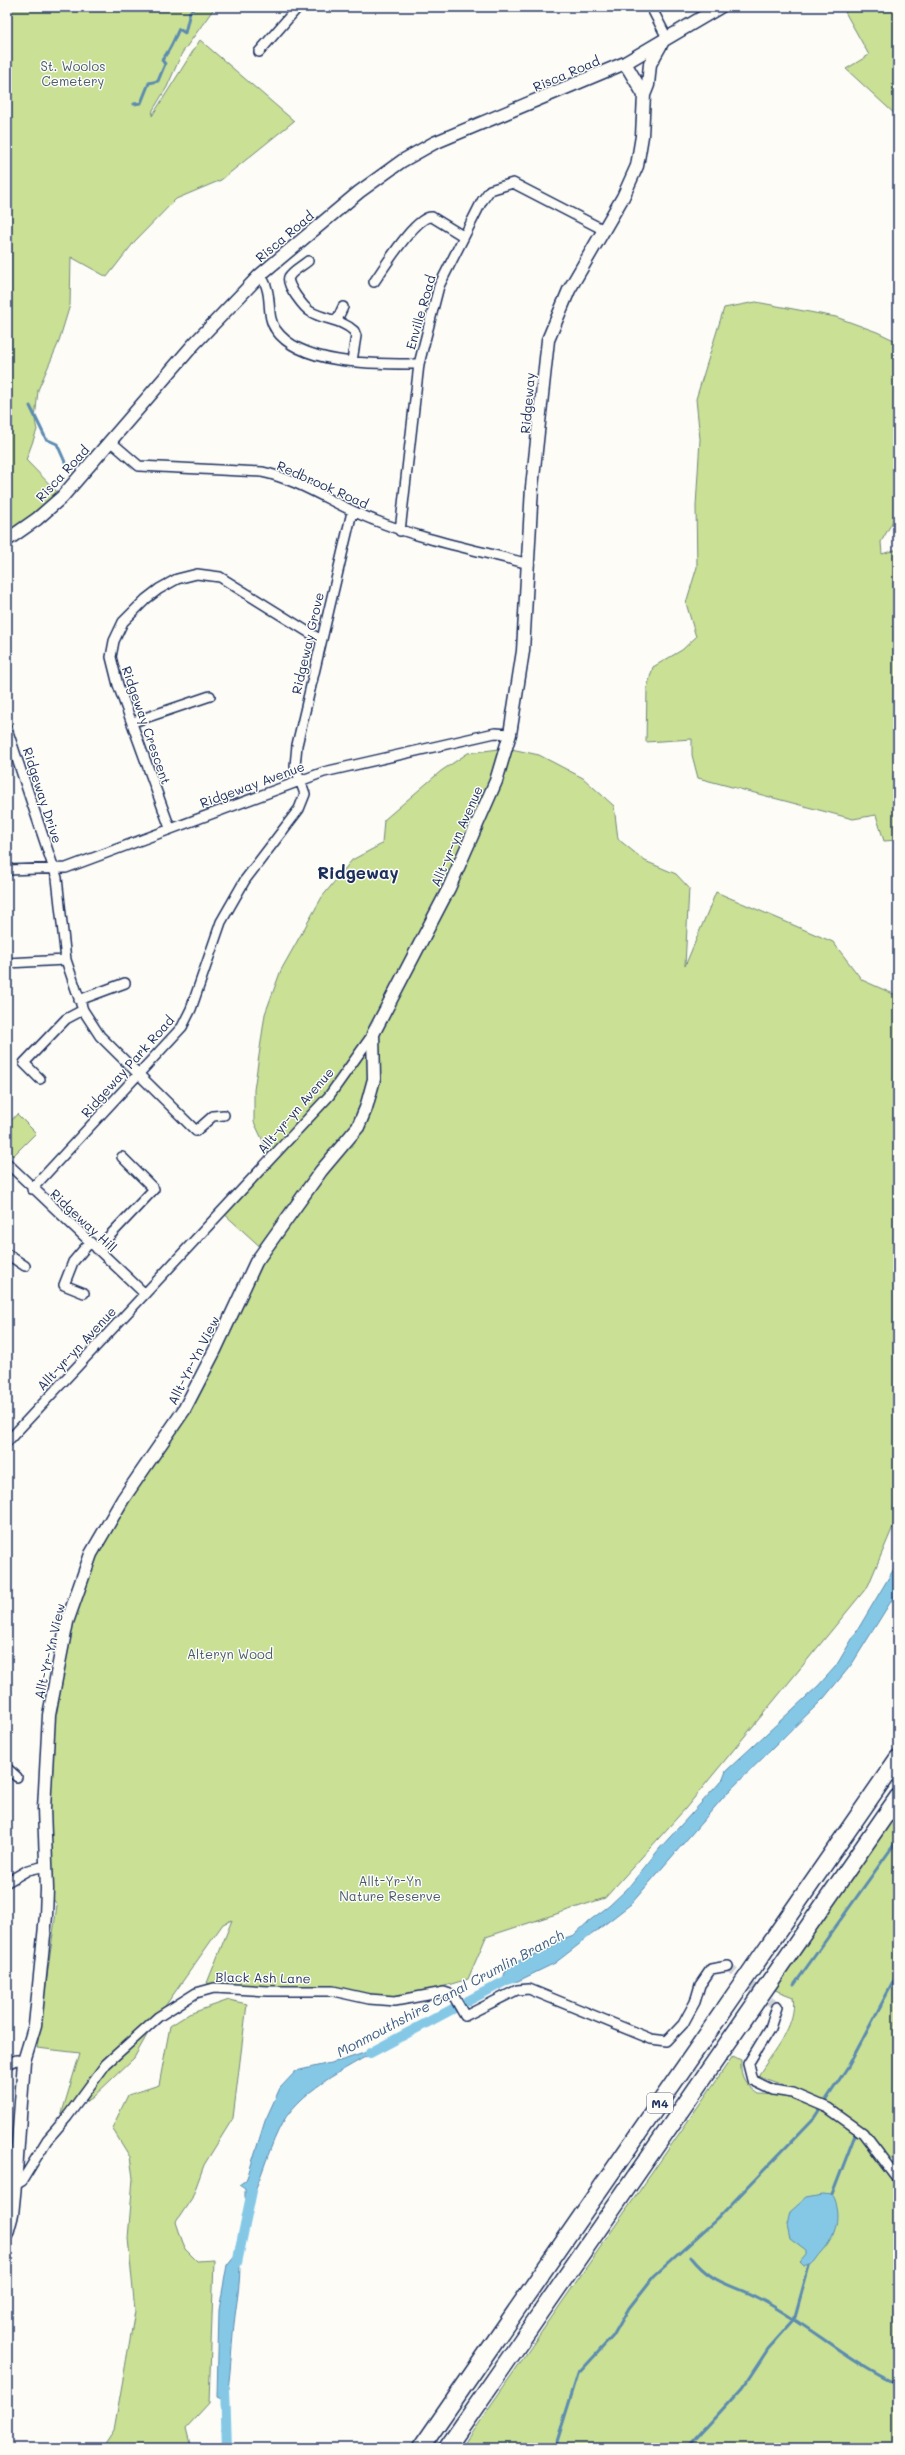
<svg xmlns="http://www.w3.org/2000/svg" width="905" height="2455" viewBox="0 0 905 2455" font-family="Mali,sans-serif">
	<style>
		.green { fill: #c9e095; stroke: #72887a }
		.water { fill: #85c8e6; stroke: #5b8bb0 }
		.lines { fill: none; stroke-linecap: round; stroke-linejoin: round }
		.stream { stroke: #5b8bb0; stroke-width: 3 }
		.canal { stroke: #85c8e6; stroke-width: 10 }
		.street-tunnel { stroke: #d0d3d8; stroke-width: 9; stroke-dasharray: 9 4.5; stroke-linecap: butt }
		.street-casing { stroke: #1b2f5e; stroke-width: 12 }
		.secondary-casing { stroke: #1b2f5e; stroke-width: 15 }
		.highway-casing { stroke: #1b2f5e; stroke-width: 19 }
		.street { stroke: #fdfcf7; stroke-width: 9 }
		.secondary { stroke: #fdfcf7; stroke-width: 12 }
		.highway { stroke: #fdfcf7; stroke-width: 16 }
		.labels { text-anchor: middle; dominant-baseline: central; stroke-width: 3; stroke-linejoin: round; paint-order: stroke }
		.shield { fill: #fdfcf7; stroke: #5f6c8c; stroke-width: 1 }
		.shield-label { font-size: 12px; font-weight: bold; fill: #1b2f5e }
		.park-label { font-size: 13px; fill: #465b6c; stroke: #fdfcf7 }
		.street-label { font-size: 13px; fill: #1b2f5e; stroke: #fdfcf7 }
		.water-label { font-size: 14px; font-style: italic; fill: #3b5d87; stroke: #fdfcf7 }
		.district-label { font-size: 17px; font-weight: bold; fill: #1b2f5e; stroke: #fdfcf7 }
	</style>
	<rect width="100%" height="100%" fill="#fdfcf7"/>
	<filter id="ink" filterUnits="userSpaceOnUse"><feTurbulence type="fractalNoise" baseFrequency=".025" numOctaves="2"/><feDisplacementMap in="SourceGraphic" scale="8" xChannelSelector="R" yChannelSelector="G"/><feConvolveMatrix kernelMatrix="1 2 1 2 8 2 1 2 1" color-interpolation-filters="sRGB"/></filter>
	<g filter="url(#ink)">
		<path class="green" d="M7,7h208l-33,46 -15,34 -14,23 -1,6 48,-76 94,81 -73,59 -45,19 -41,42 -28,36 -36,-20 -1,48 -12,39 -20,46 -3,30 2,10 -11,30 36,37 -55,43z
			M853,7h45v110l-52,-48 23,-14 -24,-43z
			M756,302l80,15 41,15 21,10 -1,155 -4,24 -12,21 1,12 16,-5v291l-14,1 -8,-26 -23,4 -155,-41 -6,-23v-16l-46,3 1,-54 6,-21 29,-17 14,-13 -10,-34 11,-36 -1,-61 4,-67 -4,-40 28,-91z
			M507,748l32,7 44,23 31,28 4,33 27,22 31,13 13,14 -4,78 31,-74 117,50 29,38 36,16v519l-30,71 -183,223 -80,89 -119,39 -18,42 -73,22 -62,-10h-65l-61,-8 25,-63 -9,4 -67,95 -22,39 -42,40 -31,18 19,-63 -43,-5 20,-143 -10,-16 2,-174 18,-93 24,-68 60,-92 113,-212 -42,-38 49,-54 -17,-36v-32l11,-76 16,-44 41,-73 30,-37 30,-16 2,-24 57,-49 27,-18z
			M17,1114l19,19 -23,23 -6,-7v-28h4z
			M898,1811v345l-10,3 -63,-57 -14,-7 -53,-19c14,-23 40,-51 35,-79l-18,-7z
			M229,2000l18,4 -14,114 -29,47 -12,33 -16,24 9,27 12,12 17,-1 -5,143 -23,25 5,20h-89l12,-18 21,-119 -7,-73 5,-60 -3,-21 -18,-29 16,-33 31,-10 11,-59 19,-12z
			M733,2056l8,4c-1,18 4,24 18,34l25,1 37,14 29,18 39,42 9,15v151l-3,47 3,2v64h-437z"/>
		<path class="water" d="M898,1562v28l-46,74 -28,34 -97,95 -96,111 -76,59 -37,18 -16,2 6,-21 6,1 39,-16 6,-7 15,-5 15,-14 20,-15 18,-17 33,-41 63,-69 3,-8 92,-85 18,-20z
			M382,2047c-37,23 -85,43 -104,84 -11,23 -17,49 -29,72l-4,-6v-8l-6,-4 7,-5 2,-5 17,-54 15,-33 16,-17 47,-11z
			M823,2194l9,1c10,20 4,41 -10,57 -7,7 -8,15 -18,14l-4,-4 6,-7v-4l-16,-12 -3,-14 3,-13 17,-15z
			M239,2250c3,26 -2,48 -5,74 -3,26 -3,51 -8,77l-9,-4 2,-87 8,-45z"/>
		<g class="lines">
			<path class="stream" d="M134,104l7,-1 8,-20 9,-2 7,-17 -3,-4c9,-11 11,-19 17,-31l6,4 5,-21 5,-5
				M30,406l16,33 11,5 8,18
				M794,1985l104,-146
				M832,2195l23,-60
				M691,2257c22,28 41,27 69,42 48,25 88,63 138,85
				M555,2448l23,-74 35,-38 16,-28 25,-32 63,-57 97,-101 35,-53 49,-92
				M687,2448l56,-61 25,-38 26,-29 15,-54"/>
			<path class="canal" d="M370,2053l143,-76
				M237,2263l15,-72
				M225,2388l2,60"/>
			<path class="street-tunnel" d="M728,1966l49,41"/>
			<defs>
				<path id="street" d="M651,7l16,31
					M259,52l39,-45
					M308,261c-6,5 -16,10 -19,16 -4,7 16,32 22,35 14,8 30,7 43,19l2,5 -4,25
					M260,275c3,4 6,9 7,14 4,13 0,29 9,41 25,36 103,34 143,34
					M374,282c10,-14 42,-67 58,-65l31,19
					M337,320l6,-13
					M110,441l29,25 123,6c39,8 74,34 112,48 49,20 103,30 155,44
					M400,531l19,-167 20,-78 43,-85 8,-11 23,-7 91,47
					M133,722l77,-26
					M7,729l50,149 9,82 17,50 17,26 96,95 17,-15 11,-1
					M170,828l-52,-143 -7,-28 3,-16 9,-19 23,-23 13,-10 18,-10 20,-5 23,3 101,63
					M7,870l59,-2 258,-96 171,-39 15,1
					M7,963l59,-3
					M79,1000l46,-17
					M40,1079l-16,-16 42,-44 17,-9
					M7,1163l138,131
					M32,1189l150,-162 9,-18 30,-87 24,-42 54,-71 6,-15 -10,-28 2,-21 55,-233
					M97,1249l57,-60 -32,-32
					M7,1254l18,12
					M84,1293l-20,-8 9,-23 17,-20
					M7,1442l322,-346 44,-62
					M7,1768l10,9
					M7,1882l21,-12 18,-4
					M777,2007l-7,21 -22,36 4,16 21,10 20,3 35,15 35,25 35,46
					M7,2064l9,-4 8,1
					M15,2185l7,-4 25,-41 20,-23 39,-53 52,-47 38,-24 18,-5 54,3h65l36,8 26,2 49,-9 9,3 12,21 52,-26 12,-1 122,50 16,2 16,-17 12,-22 5,-17 11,-16 17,-3"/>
				<path id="secondary" d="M625,63l19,32
					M7,540l30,-21 25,-22 132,-153 66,-69 99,-83 43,-31 32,-18 191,-80 95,-56
					M7,2233l5,-18 3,-30 9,-124 11,-36 11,-109 1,-27 -3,-80 5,-94 18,-93 24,-68 32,-55 61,-89 31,-60 41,-88 65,-91 37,-44 8,-19 8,-29 -1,-45 76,-146 47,-107 14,-47 13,-83 9,-164 16,-147 21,-50 54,-93 14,-31 5,-30 2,-41 4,-10 2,-21 13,-23"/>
				<path id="highway" d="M421,2448l477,-690
					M447,2448l451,-651"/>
			</defs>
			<use href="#street" class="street-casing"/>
			<use href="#secondary" class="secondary-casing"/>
			<use href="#highway" class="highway-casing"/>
			<use href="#street" class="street"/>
			<use href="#secondary" class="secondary"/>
			<use href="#highway" class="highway"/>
		</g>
	</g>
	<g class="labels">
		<rect class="shield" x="647" y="2093" width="26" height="20" rx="3"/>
		<g class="shield-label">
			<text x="660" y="2103">M4</text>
		</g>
		<g class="park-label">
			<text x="73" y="65">St. Woolos<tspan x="73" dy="15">Cemetery</tspan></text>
			<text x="230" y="1653">Alteryn Wood</text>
			<text x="390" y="1880">Allt-Yr-Yn<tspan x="390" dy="15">Nature Reserve</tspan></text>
		</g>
		<g class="street-label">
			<text transform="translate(566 73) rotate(-23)">Risca Road</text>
			<text transform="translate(284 236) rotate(-40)">Risca Road</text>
			<text transform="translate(420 312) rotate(-74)">Enville Road</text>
			<text transform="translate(527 403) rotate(-85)">Ridgeway</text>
			<text transform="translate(62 473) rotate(-47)">Risca Road</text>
			<text transform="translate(323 484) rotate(24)">Redbrook Road</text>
			<text transform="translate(307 643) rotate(-77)">Ridgeway Grove</text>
			<text transform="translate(147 725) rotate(71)">Ridgeway Crescent</text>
			<text transform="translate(252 784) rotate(-20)">Ridgeway Avenue</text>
			<text transform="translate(43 795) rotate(72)">Ridgeway Drive</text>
			<text transform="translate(456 836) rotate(-66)">Allt-yr-yn Avenue</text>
			<text transform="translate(127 1066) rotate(-48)">Ridgeway Park Road</text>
			<text transform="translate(295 1110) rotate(-49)">Allt-yr-yn Avenue</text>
			<text transform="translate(84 1220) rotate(43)">Ridgeway Hill</text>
			<text transform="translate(76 1348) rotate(-47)">Allt-yr-yn Avenue</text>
			<text transform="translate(193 1360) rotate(-63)">Allt-Yr-Yn View</text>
			<text transform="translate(49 1651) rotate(-77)">Allt-Yr-Yn View</text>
			<text transform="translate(263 1977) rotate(1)">Black Ash Lane</text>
		</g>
		<g class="water-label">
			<text transform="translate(450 1993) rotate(-28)">Monmouthshire Canal Crumlin Branch</text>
		</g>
		<g class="district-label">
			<text x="358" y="872">Ridgeway</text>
		</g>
	</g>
	<rect width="905" height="2455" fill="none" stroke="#fdfcf7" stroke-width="24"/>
	<rect x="12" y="12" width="881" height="2431" fill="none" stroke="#1b2f5e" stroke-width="1.5" filter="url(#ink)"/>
</svg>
